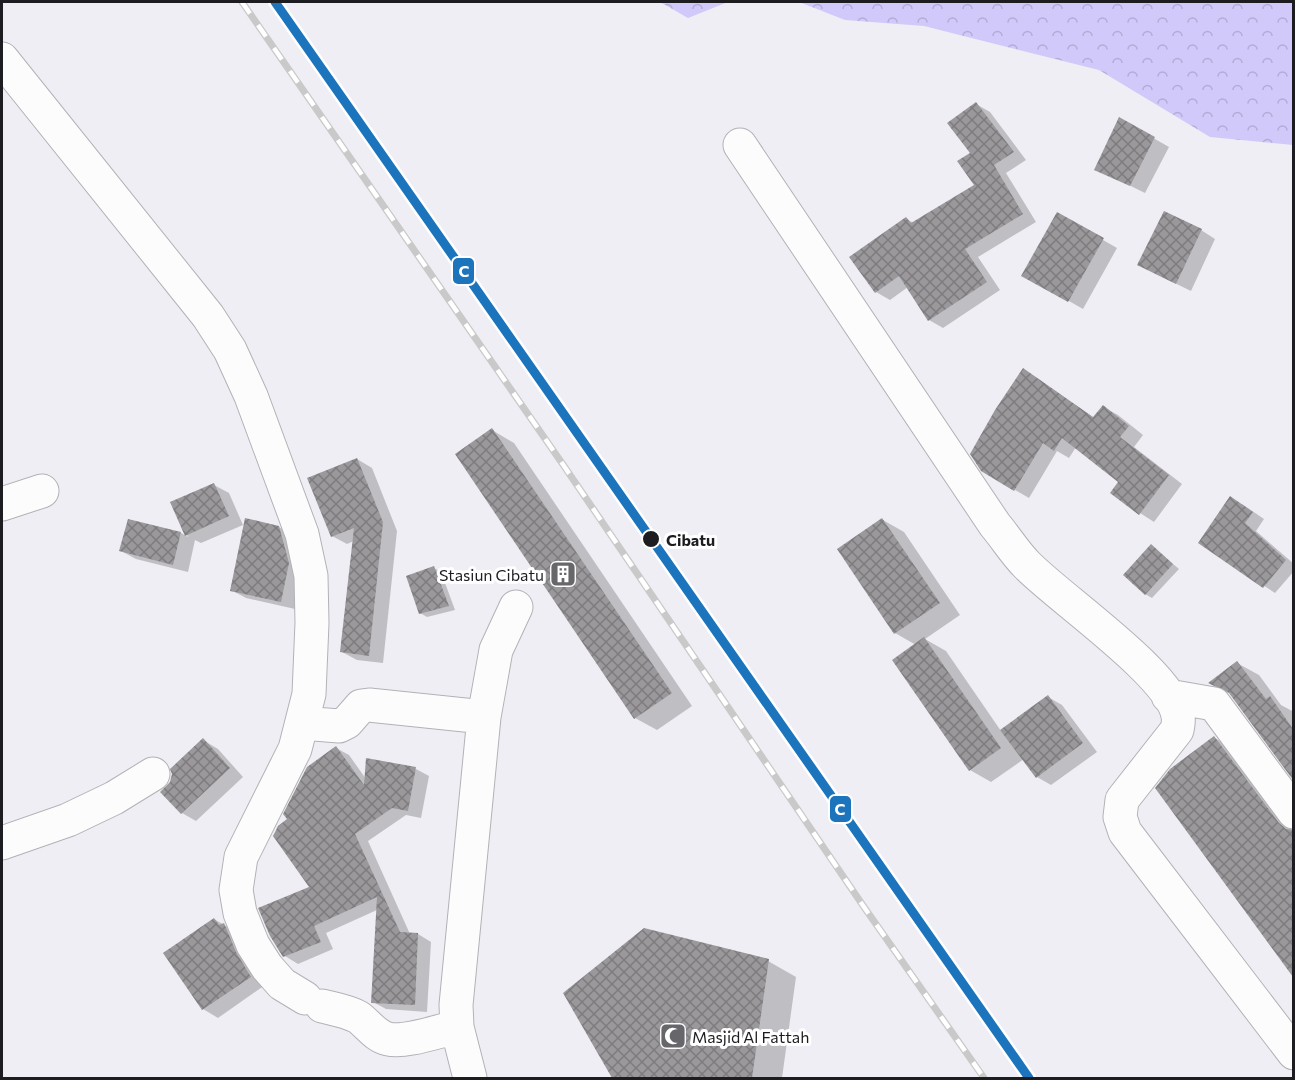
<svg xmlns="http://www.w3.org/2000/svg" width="1295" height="1080" viewBox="0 0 1295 1080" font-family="Commissioner,sans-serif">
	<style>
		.forest { fill: url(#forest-crowns) }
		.shadow { fill: #0003 }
		.building { fill: url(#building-cross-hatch) }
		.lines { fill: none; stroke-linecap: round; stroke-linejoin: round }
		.minor-casing { stroke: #b2b2b6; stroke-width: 35 }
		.minor { stroke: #fdfcfd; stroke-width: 33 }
		.rail-casing { stroke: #c9c9ca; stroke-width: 7 }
		.rail { stroke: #fff; stroke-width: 4.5; stroke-dasharray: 14; stroke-linecap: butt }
		.rail-1-casing { stroke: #fff; stroke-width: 14 }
		.rail-1 { stroke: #1c75bc; stroke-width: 9 }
		.stop-dot { fill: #1d1d21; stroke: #fff; stroke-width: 2 }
		.labels { text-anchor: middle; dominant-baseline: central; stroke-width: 6; stroke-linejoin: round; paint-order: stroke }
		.stop-label { font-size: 16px; font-weight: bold; fill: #1d1d21; stroke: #fff; text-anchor: start }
		.poi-label { font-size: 16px; fill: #1d1d21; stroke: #fff; text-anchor: end }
		.line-badge { stroke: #fff; stroke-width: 2 }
		.badge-label { font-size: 16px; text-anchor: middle; font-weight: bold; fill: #fff }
	</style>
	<defs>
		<pattern id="forest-crowns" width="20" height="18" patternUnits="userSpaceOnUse" patternTransform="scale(1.5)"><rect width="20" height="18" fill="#d0c9fa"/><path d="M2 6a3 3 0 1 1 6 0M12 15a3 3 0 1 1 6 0" fill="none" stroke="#b2acd6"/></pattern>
		<pattern id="building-cross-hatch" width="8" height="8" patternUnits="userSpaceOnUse" patternTransform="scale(1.5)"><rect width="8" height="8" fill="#9a989a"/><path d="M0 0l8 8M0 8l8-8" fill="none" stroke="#7d7b7d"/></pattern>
	</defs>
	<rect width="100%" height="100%" fill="#efeef4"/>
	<path class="forest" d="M660,2h68l-40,16z
		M799,2h494v143l-83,-8 -111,-67 -175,-44 -79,-6z"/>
	<path class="shadow" d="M976,104l14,8 36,48 -20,13 30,49 -58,35 22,33 -57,38 -14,-8 -21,-33 -18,13 -14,-8 -24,-34 54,-39 8,4 62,-37 -4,-32z
		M1120,119l49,28 -24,46 -49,-24z
		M1058,214l59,34 -34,61 -60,-34z
		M1201,230l14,9 -24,52 -37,-18z
		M1038,379l56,39 9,-11 15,8 25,20 -9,12 48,37 -28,38 -14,-9 -20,-31 -44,-35 -7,11 -12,-7 -28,47 -14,-8z
		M492,430l22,13 178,263 -35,24 -22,-12z
		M357,459l15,9 25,63 -14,132 -26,-3 -15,-8 12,-111 -7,3 -15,-8z
		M214,485l15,8 14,32 -42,18 -6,-3 -7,32 -52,-13 -15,-8 60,-18 7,4 -16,-34z
		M1242,504l22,15 -8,12 38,33v7l-19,22 -75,-50z
		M883,520l21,12 56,83 -35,24 21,12 55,80 47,-34 14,8 35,47 -46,33 -14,-8 -13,-18 -33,23 -21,-12 -54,-125 -21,-12z
		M279,527l14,9 10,36 -8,37 -49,-11 -15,-8z
		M1152,546l27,23 -27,29 -7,-4z
		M434,568l7,4 14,38 -28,7 -7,-4z
		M1237,663l22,12 22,30 13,7v65l-62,-82z
		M1215,738l22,13 57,76v146z
		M203,740l15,9 25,28 -47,44 -14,-8z
		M336,748l13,7 17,24 1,-19 49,9 13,7 -8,42 -15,-3 -38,26 42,93h8l13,8 -4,70 -41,-3 -13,-7 4,-92 -51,23 7,16 -35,15 -13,-8 27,-68 -23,-68z
		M214,919l24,14 27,52 -47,33 -15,-9 -38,-56z
		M768,961l28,16 -14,101h-169l-48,-85z"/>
	<path class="building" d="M976,102l38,50 -20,13 29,49 -58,35 22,33 -59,39 -29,-45 -24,17 -26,-36 57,-40 5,6 63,-38 -17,-24 13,-8 -23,-30z
		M1119,117l36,20 -25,49 -36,-16z
		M1164,211l38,18 -26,55 -39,-19z
		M1057,212l47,26 -36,64 -47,-26z
		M1023,368l70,49 10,-12 26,21 -9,11 49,38 -30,40 -29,-22 8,-11 -56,-44 -8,13 -11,-8 -29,48 -33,-20 -11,-17 25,-44z
		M492,428l180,265 -38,26 -179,-265z
		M357,458l26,64 -14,134 -29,-4 14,-124 -23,9 -24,-59z
		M214,483l15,33 -44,20 -15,-34z
		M1230,496l23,16 -8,11 41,37 -23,28 -65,-45z
		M245,518l34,8 10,37 -8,39 -51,-11z
		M882,518l58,85 -46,31 -57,-85z
		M128,519l53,13 -8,33 -54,-14z
		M1151,544l22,20 -28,31 -22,-20z
		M434,566l15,40 -30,8 -13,-38z
		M924,637l77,111 -32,23 -77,-111z
		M1237,661l29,38 4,-3 23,33v51l-64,-87 -21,-10z
		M1048,695l35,48 -47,35 -36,-48z
		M1214,736l65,87 7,6 7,1v147l-138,-189 15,-19z
		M203,738l27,30 -49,46 -21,-22 10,-10 2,-8 -2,-5z
		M336,746l28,39 2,-27 50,9 -8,44 -16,-3 -37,26 45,98 18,1 -3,72 -44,-2 6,-106 -63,29 7,16 -38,15 -13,-21 -12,-28 51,-21 -36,-51 5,-10 9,-7 -4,-5 24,-47z
		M214,918l5,7 5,-2 12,29 15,25 -49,33 -39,-57z
		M644,928l125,31 -17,119h-140l-49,-85z"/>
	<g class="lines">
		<defs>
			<path id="minor" d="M2,59l206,257 22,34 21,46 51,138 9,42 1,47 -3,71 -14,55 -54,108 -5,33 4,23 13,32 14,22 15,17 23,14
				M740,145l255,380c11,13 20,28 32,40 32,33 145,110 151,151 1,5 0,9 -1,14l-55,70 -2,17 5,15 169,221
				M2,504l40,-13
				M1168,696l46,8 80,108
				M302,723l37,3 8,-4 14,-16 8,-1 115,12
				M2,843l66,-23 46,-22 39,-24
				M322,1006c12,3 25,5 36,11 10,7 17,19 30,22 18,4 50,-8 69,-12
				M470,1078l-13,-51 -1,-22 28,-288 12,-67 20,-43"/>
		</defs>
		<use href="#minor" class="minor-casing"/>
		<use href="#minor" class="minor"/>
		<defs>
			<path id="rail" d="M242,2l322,464 300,441 120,171"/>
		</defs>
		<use href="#rail" class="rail-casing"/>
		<use href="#rail" class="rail"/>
		<defs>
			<path id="rail-1" d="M275,2l754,1076"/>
		</defs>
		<use href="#rail-1" class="rail-1-casing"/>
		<use href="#rail-1" class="rail-1"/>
	</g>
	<defs>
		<symbol id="building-square" viewBox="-11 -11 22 22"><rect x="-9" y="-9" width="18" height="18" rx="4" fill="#66666b" stroke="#fff"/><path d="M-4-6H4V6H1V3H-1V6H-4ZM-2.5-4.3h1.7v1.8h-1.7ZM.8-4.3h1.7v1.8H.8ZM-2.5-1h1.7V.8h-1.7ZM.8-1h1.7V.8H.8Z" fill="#fff"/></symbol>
		<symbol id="mosque-square" viewBox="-11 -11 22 22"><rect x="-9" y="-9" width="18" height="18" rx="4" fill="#66666b" stroke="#fff"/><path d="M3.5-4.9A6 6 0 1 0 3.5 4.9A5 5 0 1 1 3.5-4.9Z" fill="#fff"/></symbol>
	</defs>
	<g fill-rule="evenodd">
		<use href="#building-square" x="548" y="559" width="30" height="30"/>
		<use href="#mosque-square" x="658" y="1021" width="30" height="30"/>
	</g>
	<circle class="stop-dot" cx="651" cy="539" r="9"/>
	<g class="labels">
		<g class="stop-label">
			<text x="666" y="539">Cibatu</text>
		</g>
		<g class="poi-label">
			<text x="544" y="574">Stasiun Cibatu</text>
			<text x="692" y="1036" text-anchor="start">Masjid Al Fattah</text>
		</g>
	</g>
	<g class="line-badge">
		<rect x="452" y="257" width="23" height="28" rx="6" fill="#1c75bc"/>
		<rect x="829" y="795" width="23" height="28" rx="6" fill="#1c75bc"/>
	</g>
	<g class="badge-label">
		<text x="464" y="277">C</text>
		<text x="840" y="815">C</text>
	</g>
	<rect width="1295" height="1080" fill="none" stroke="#1d1d21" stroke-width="6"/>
</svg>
